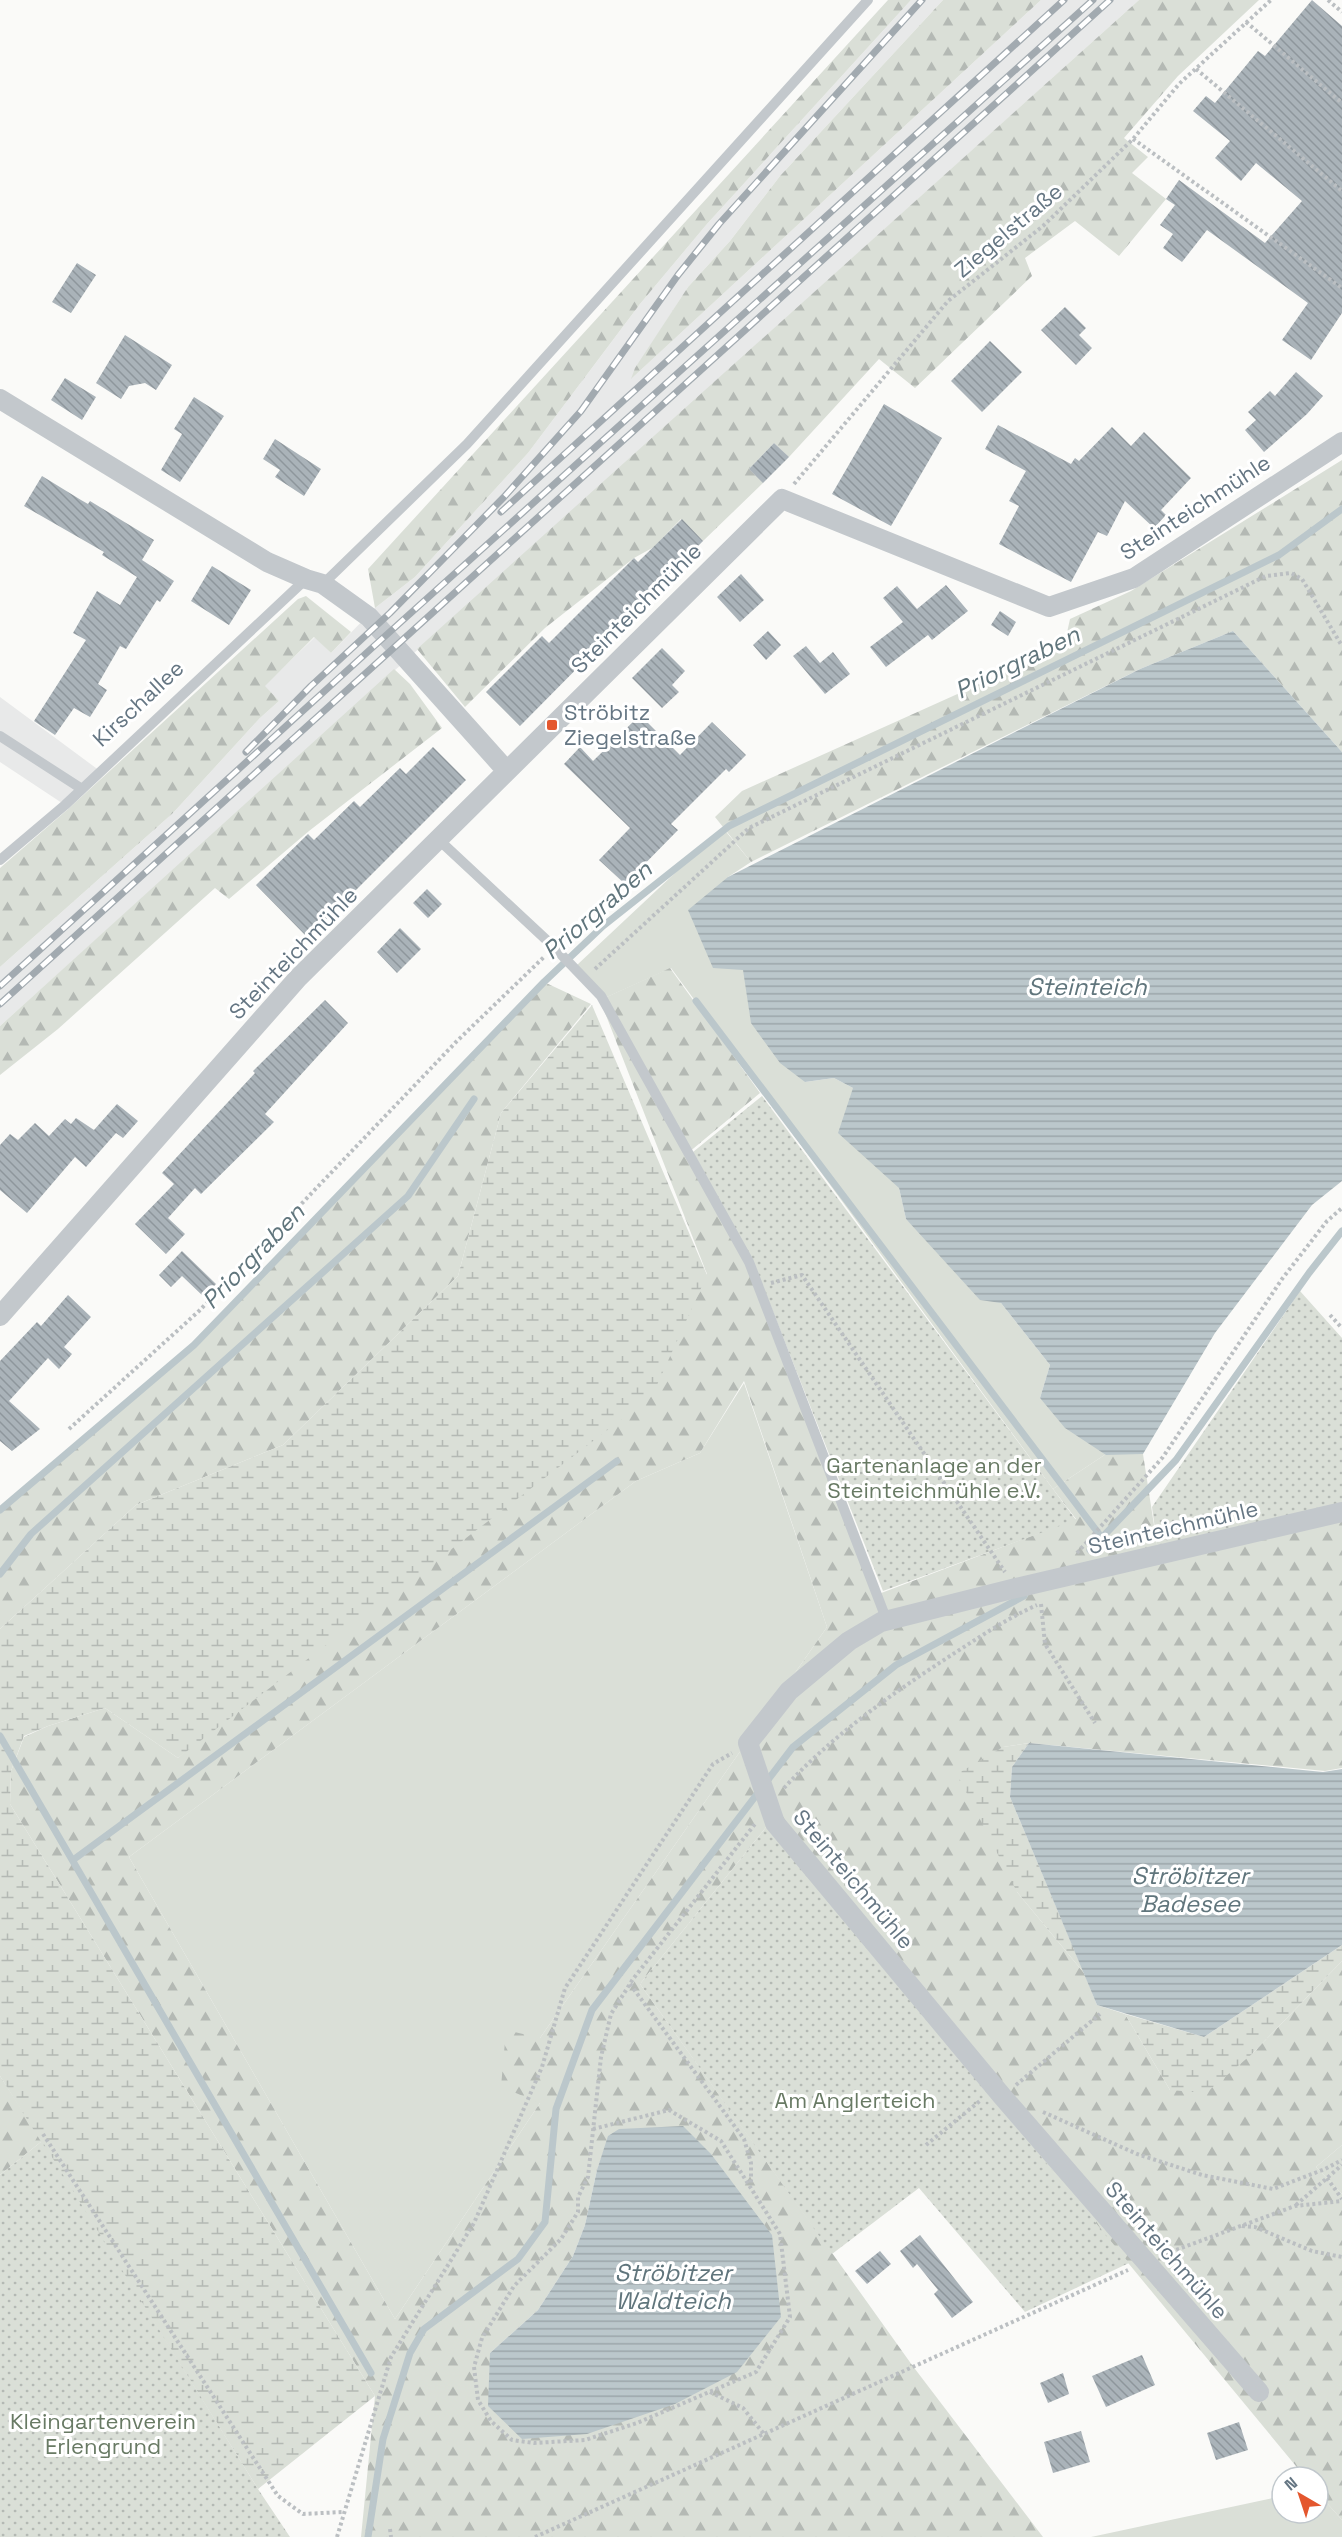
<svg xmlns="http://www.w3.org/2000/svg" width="1342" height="2537" viewBox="0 0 1342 2537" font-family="'Space Grotesk',sans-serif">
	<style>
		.built { fill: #e8e9e9 }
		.grass { fill: #dadfd7 }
		.forest { fill: url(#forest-firs); fill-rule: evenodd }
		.wetland { fill: url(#wetland-marsh) }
		.garden { fill: url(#garden-dots) }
		.water { fill: url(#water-rules) }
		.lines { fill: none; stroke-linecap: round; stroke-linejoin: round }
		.stream { stroke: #bbc7cb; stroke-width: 7 }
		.building { fill: url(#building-back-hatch) }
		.path { stroke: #bbbfc2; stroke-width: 4; stroke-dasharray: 3 3; stroke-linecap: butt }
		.lane { stroke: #c3c8cc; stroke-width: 10 }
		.street { stroke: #c3c8cc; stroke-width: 20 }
		.rail-casing { stroke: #a2aab0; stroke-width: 7 }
		.rail { stroke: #fff; stroke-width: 4.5; stroke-dasharray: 14; stroke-linecap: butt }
		.poi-dot { fill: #e4572e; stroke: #fff; stroke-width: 2 }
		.labels { text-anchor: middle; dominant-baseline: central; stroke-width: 6; stroke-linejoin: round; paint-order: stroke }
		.street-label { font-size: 22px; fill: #657683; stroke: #fff }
		.poi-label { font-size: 22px; fill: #657683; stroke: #fff; text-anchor: start }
		.park-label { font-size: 22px; fill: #687a64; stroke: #fff }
		.water-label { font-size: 24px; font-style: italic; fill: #60757c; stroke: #fff }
	</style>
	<defs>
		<pattern id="forest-firs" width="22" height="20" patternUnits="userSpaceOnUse" patternTransform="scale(1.5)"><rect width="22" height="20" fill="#dadfd7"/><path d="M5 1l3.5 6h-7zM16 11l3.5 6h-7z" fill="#b4b9b4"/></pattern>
		<pattern id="wetland-marsh" width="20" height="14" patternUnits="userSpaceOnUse" patternTransform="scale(1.5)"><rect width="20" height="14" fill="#dadfd7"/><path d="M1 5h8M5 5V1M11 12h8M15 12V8" fill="none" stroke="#b4b9b4"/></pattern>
		<pattern id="garden-dots" width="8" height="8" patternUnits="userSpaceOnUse" patternTransform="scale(1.5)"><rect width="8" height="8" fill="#dadfd7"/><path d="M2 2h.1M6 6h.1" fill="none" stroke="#b4b9b4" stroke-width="1.8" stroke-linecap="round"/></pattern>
		<pattern id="water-rules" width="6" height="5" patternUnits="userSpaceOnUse" patternTransform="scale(1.5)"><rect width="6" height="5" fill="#bbc7cb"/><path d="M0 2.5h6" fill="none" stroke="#9ca6aa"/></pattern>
		<pattern id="building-back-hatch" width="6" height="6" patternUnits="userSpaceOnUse" patternTransform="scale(1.5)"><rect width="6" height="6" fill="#aab3b9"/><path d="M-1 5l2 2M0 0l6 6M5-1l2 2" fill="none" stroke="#8e969c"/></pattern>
	</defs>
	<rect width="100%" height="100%" fill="#fafaf8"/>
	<path class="built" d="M911,0h32l-163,176 -50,65 -42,46 -52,81 -4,10 409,-378h98l-1139,1026v-59l173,-154 87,-95 19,-17 -15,-15 51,-49 16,16 44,-45 40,-31 113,-124 112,-149 67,-80z
		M0,697l100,74 -35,34 -65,-43z"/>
	<path class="grass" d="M723,828l28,34 -23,15 17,91 60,114 29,-4 19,10 46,100 7,31 95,84 49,62 -10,33 66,56 -53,35 -382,-521 -64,29 -30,-32z
		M744,1383l83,244 -287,411v65l-145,216 -266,-462 507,-376 64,-28z
		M1342,2145v49l-26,-27z
		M1318,2493l24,27v17h-251l191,-41v17h36z"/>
	<path class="forest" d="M888,0h23l-204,224 -67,80 -112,149 -113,124 -40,31 -7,-39z
		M943,0h98l-410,379 4,-11 53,-81 42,-46 50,-65z
		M1139,0h120l-81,76 -54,62 24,19 -16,16 34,26 -47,57 -44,-35 -50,37 7,18 -117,112 -36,-29 -90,98 -15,-14 -25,26 14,14 -60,58 -22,-22 -27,28 -20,11 -89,70 -80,79 -48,-58z
		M1342,460v292l-109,-121 -93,38 -389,193 -36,-45 27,-26 322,-145 6,-27 61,-28z
		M306,596l45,36 -20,21 -17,-16 -49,49 14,15 -19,17 -87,95 -173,154v-99l67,-58 231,-211z
		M394,669l16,15 32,44 -133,103 -80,68 -14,-11 -157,141 -58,46v-49z
		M670,968l90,125 -72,60 60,113 128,329 200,-76 -23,-30 53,-35h37l15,97 184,-46v263l-17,3 -296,-28 -26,4 14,145 67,81 13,32 28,9 45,76 82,-36 90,-93v184l-26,22 26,27v326l-24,-27v-16h-13l-538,-651 -127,158 272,381 131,172h-682l14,-141 -365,-592 1,-33 13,-34 24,-11 57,-18 73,50 529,-484 -107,-274zM744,1381l83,246 -287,411 -34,-8 -5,57 39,16 -145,216 -266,-462 507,-376 64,-28zM609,2136l-22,298 -97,-81 48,-43 35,-54 12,-31 12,-55z
		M544,982l47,22 -90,109 -43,163 -175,169 -147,60 -136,124v-122l196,-160z
		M0,2076l42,65 -42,34z"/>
	<path class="wetland" d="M592,1005l115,270 -55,121 -474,362 -73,-50 -57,18 -24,10 -13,35 -1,33 365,592 -117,93 -258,-413v-447l136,-124 147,-60 175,-169 43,-163z
		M1029,1743l-17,24 -2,30 74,176 -67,-81 -60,-118 46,-27z
		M1342,1945v16l-90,93 -46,39 -36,-3 -45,-76 79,23z"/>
	<path class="garden" d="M762,1096l291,393 23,31 -193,71 -130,-330 -60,-109z
		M1300,1291l42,47v167l-184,46 -6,-44z
		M767,1826l362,437 -104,49 -106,-124 -87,66 -192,-270z
		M42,2141l216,348 32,48h-290v-362z"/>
	<path class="water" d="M1233,631l109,121v429l-30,24 -97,128 -72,121 -37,1 -41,-27 -25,-30 10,-33 -49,-62 -21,-3 -74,-81 -7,-31 -61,-55 15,-45 -19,-10 -29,4 -25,-19 -29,-40 -8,-53 -30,-2 -25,-58 40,-33 412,-208z
		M1029,1743l294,29 19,-3v176l-138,92 -107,-32 -87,-208 2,-30z
		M683,2126l28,28 61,81 9,82 -44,55 -62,32 -88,30 -65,5 -34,-33 2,-53 48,-43 35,-54 12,-31 12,-55 11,-34 11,-7z"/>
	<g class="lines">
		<path class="stream" d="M696,1001l406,537
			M0,1510l194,-165 350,-363 59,-56 126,-100 550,-271 63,-46
			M1090,1550l86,-90 133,-187 33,-42
			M0,1574l31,-40 377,-338 66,-97
			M0,1736l371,637
			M73,1860l544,-399
			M368,2537l15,-98 27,-86 14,-24 94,-70 27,-37 11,-113 36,-99 201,-263 103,-82 128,-69"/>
	</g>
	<path class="building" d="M1312,0l30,26v287l-31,47 -29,-20 26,-37 -101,-73 -25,32 -19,-14 10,-14 -13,-9 15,-20 -9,-6 13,-19 86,63 37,-42 -46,-38 -15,18 -26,-23 15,-17 -37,-30 13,-15 9,7 43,-52 7,5z
		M77,263l19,12 -25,38 -19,-11z
		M1065,307l21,21 -7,7 13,13 -16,17 -35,-35z
		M125,335l47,30 -16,25 -11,-7 -16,3 -8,13 -25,-16z
		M990,341l32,31 -40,40 -31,-31z
		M1296,372l27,24 -16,18 -43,38 -19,-22 11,-10 -8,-8 22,-21 5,5z
		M65,378l31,19 -14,23 -31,-20z
		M194,397l30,19 -44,66 -19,-12 21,-36 -8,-5z
		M884,404l58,34 -51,88 -59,-32z
		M998,425l73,39 4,-6 4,3 33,-34 19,19 13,-14 47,46 -30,32 5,5 -12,13 -29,-27 -18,35 -9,-4 -27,50 -72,-38 20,-38 -10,-5 17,-30 -41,-22z
		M275,439l46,30 -17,27 -29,-19 5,-7 -17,-11z
		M774,443l15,14 -26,26 -14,-14z
		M42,476l39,24 7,4 2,-3 64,39 -12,20 32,21 -14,21 -3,-2 -31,49 -6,-3 -22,38 9,6 -17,27 -16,-9 -19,27 -21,-14 52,-81 -13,-7 24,-42 23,14 17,-28 -35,-22 2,-3 -80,-46z
		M682,519l21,22 -183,185 -34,-34 56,-56 7,7 85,-85 4,4z
		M212,566l39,24 -22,35 -38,-24z
		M741,574l23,26 -24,22 -23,-25z
		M946,585l22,26 -36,29 -4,-5 -42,32 -16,-20 33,-25 -20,-24 14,-12 20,23z
		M1000,611l16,11 -8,14 -17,-11z
		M768,631l13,14 -15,15 -13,-15z
		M806,646l14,17 13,-11 17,22 -25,20 -32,-38z
		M662,648l23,23 -13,14 7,7 -17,16 -30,-30z
		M640,715l40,40 32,-33 34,33 -17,17 -3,-3 -55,55 7,6 -53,54 -26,-24 31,-32 -66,-64 16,-17 13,14z
		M433,747l33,33 -158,158 -52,-53 52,-51 6,6 40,-39 6,6 40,-39 6,6z
		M427,889l15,15 -14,14 -15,-15z
		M400,928l21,21 -24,24 -20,-21z
		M325,1000l23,23 -83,91 9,8 -73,72 -6,-6 -27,30 17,16 -19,20 -31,-30 39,-40 -12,-11 93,-100 -2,-2z
		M117,1104l21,17 -15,17 -7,-5 -30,34 -11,-10 -48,56 -27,-23v-45l10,-11 8,6 17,-17 14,13 16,-17 6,5 5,-6 18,12z
		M182,1251l34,33 -12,13 -22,-21 -11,11 -12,-12z
		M68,1295l23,22 -27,30 8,7 -13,15 -11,-11 -39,43 31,28 -28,22 -12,-10v-80l37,-39 4,4z
		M920,2235l53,67 -21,16 -18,-24 4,-4 -21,-26 -4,4 -13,-17z
		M880,2251l11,13 -24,20 -12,-13z
		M1142,2355l13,30 -49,22 -14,-31z
		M1063,2373l6,21 -21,9 -8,-20z
		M1239,2422l9,28 -32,10 -9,-27z
		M1081,2431l9,31 -37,11 -9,-31z"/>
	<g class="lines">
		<path class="path" d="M1328,0l14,12
			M1246,22l96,81
			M1196,69l146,122
			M1133,139l209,149
			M794,484l154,-183 95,-75 90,-87 46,-55 92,-84
			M595,969l154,-141 517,-252 25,-3 11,6 40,67
			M771,1283l31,-8 203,297
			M1330,1315l12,13
			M69,1429l130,-118 257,-269 89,-86
			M1077,1553l86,-96 119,-178 45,-58 15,-13
			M1041,1604l4,40 50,79
			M784,1788c48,-52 106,-93 166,-132 28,-18 56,-37 87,-51
			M630,1984l114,155 7,24v22
			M1016,2085l84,-71
			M1043,2112l94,42 65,21 71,14 52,-20 17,-9
			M593,2129l76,-19 52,31 59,93 10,83 -34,55 -119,51 -52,17 -51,3 -22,-3 -21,-19 -13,-21 -4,-33 8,-29 32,-52 47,-47 17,-27v-15l10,-20 13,-120 10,-43 22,-35 122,-155
			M43,2134l235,362 25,18 40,-2
			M926,2145l55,-45
			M1327,2178l15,21
			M1296,2205l46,-40
			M1242,2226l13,1 57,24 30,6
			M1165,2254l130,-48 47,-5
			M710,2392l33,16 21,26
			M390,2529l1,8
			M337,2537l54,-180 83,-134 68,-156 23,-79 148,-224 19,-11
			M535,2537l593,-267"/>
		<path class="lane" d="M323,584l144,-140 401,-444
			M0,736l82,53
			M439,840l115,107 47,49 148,266 138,359
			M0,860l65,-55 241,-226"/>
		<path class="street" d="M0,399l267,163 39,17 17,5 46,33 137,153
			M0,1316l298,-338 484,-479 267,108 85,-29 208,-136
			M1259,2392l-257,-296 -227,-273 -27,-80 41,-52 60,-50 32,-19 135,-34 326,-76"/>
		<defs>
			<path id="rail" d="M501,512l563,-512
				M246,752l65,-66 79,-73 114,-116 77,-86 97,-136 41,-51 203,-224
				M0,986l373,-339 720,-647
				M0,1004l1110,-1004"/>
		</defs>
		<use href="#rail" class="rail-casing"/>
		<use href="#rail" class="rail"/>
	</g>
	<rect class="poi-dot" x="546" y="719" width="12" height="12" rx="3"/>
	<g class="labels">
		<g class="street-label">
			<text transform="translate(1008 230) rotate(-40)">Ziegelstraße</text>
			<text transform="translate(1195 507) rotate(-33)">Steinteichmühle</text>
			<text transform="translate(636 608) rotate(-45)">Steinteichmühle</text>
			<text transform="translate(138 703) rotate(-43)">Kirschallee</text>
			<text transform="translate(293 953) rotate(-46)">Steinteichmühle</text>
			<text transform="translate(1173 1527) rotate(-13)">Steinteichmühle</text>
			<text transform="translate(854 1879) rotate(50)">Steinteichmühle</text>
			<text transform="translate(1167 2250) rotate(49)">Steinteichmühle</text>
		</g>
		<g class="poi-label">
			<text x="564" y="712">Ströbitz<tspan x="564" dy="25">Ziegelstraße</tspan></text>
		</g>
		<g class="park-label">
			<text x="934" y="1465">Gartenanlage an der<tspan x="934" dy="25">Steinteichmühle e.V.</tspan></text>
			<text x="855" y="2100">Am Anglerteich</text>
			<text x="103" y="2421">Kleingartenverein<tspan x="103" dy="25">Erlengrund</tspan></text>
		</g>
		<g class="water-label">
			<text transform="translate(1017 662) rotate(-26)">Priorgraben</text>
			<text transform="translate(597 910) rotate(-41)">Priorgraben</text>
			<text x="1087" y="986">Steinteich</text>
			<text transform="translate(253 1256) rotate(-46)">Priorgraben</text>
			<text x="1190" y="1875">Ströbitzer<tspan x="1190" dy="28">Badesee</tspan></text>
			<text x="673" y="2272">Ströbitzer<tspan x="673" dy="28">Waldteich</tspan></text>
		</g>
	</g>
	<g transform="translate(1300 2495) rotate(321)"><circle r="28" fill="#ffffff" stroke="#c1c8cd" stroke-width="1.5"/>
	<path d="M0-4.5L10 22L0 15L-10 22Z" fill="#e4572e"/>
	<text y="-9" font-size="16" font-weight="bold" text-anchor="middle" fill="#657683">N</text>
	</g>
</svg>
